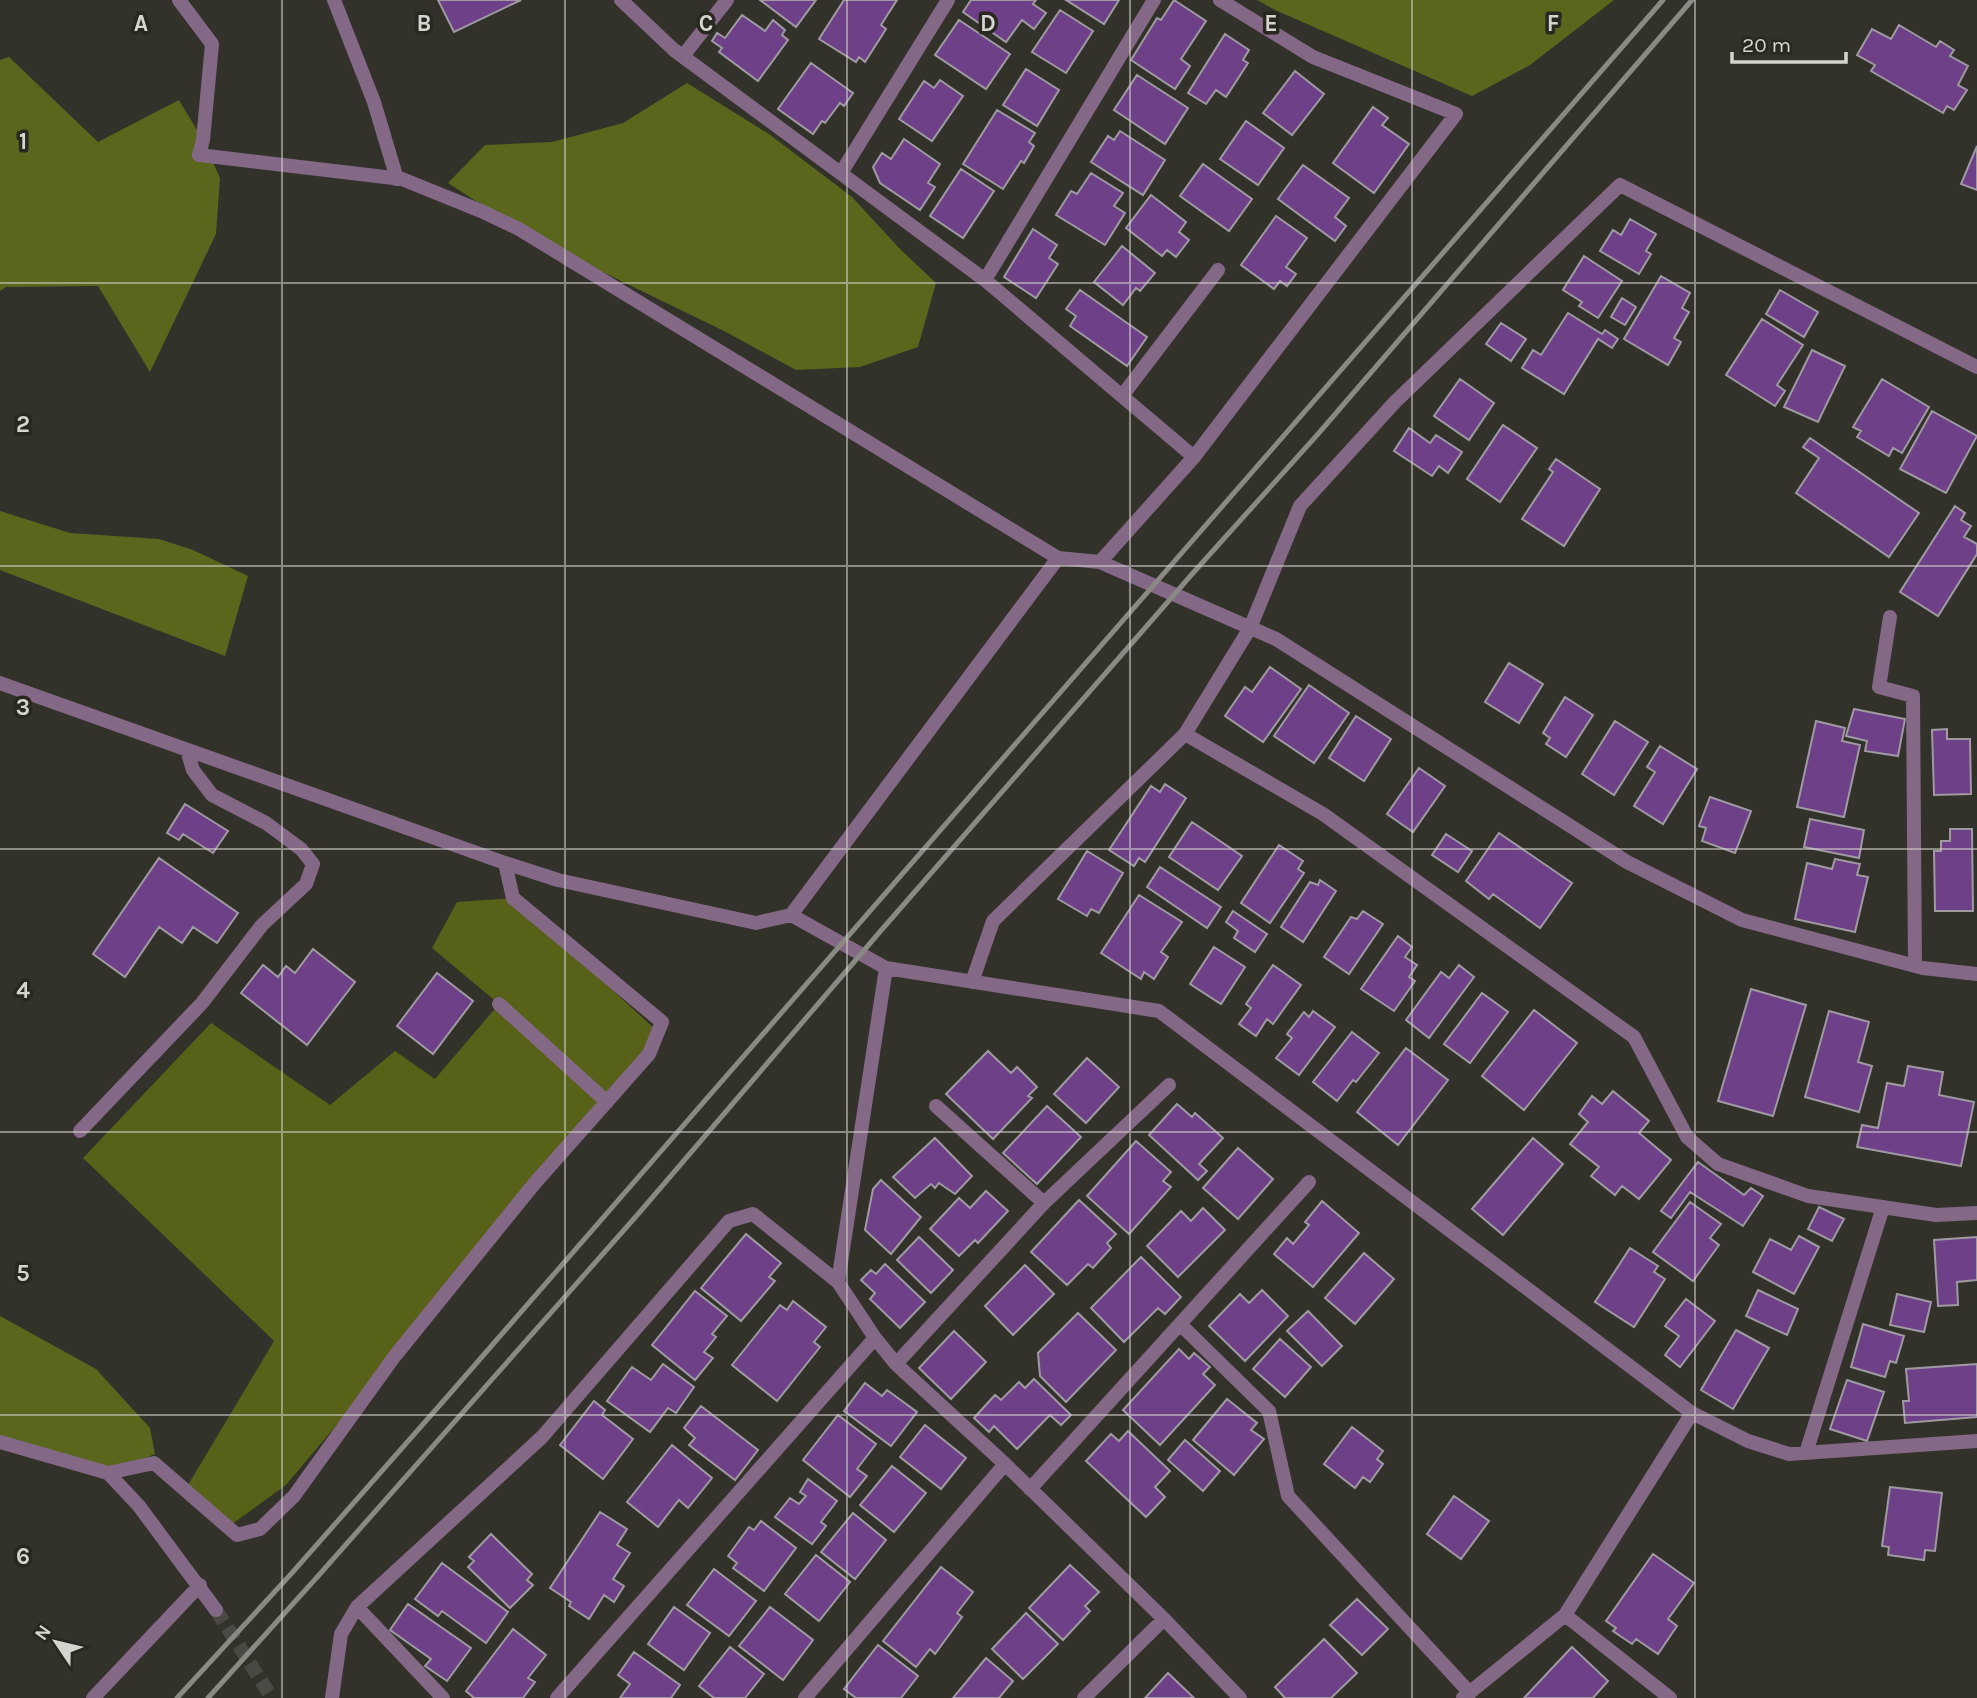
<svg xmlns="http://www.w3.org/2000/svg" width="1977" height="1698" viewBox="0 0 1977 1698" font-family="Karla,sans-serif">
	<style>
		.green { fill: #576118 }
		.forest { fill: #5b661d }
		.building { fill: #6e4087; stroke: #9f9aa2; stroke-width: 2 }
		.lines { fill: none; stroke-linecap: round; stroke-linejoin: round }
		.minor-tunnel { stroke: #4a4943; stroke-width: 14; stroke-dasharray: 14 7; stroke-linecap: butt }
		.service { stroke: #846986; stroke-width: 14 }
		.minor { stroke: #846986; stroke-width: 14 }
		.rail { stroke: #8a8984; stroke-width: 5 }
		.grid { fill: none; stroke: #d5d4cf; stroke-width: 2; stroke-opacity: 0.55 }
		.grid-label { font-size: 23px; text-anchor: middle; font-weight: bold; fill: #d5d4cf; stroke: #282720; stroke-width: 7; stroke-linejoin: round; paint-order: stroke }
	</style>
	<rect width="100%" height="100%" fill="#32312a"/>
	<path class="green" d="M513,898l145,134 -9,22 -363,431 -58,42 -43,-37 89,-149 -191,-183 128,-135 119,82 65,-54 40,28 64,-75 -67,-56 25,-46z"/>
	<path class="forest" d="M1257,0h357l-84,65 -58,31 -197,-86z
		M9,57l89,85 81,-42 24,40 17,38 -4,56 -66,138 -52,-86 -92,1 -6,4v-231z
		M687,83l82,51 83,63 48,52 36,34 -18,64 -58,20 -64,3 -72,-39 -144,-70 -89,-50 -43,-28 37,-38 67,-3 71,-19z
		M0,511l70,22 89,6 34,11 55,26 -23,80 -225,-86z
		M0,1316l96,53 54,59 5,26 -47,19 -108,-35z"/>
	<path class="building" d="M438,0h83l-67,32z
		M760,0h56l-20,27z
		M844,0h53l-16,25 5,4 -21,33 -6,-5 -3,5 -37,-23z
		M971,0h65l-3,4 13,9 -12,16 -12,-9 -16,22 -43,-30z
		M1066,0h53l-15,24z
		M1174,0l32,21 -25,38 9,7 -15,23 -44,-29 26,-42 4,2z
		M1060,10l33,21 -27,42 -34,-21z
		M742,15l23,16 8,-11 12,10 -3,5 6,5 -30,41 -39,-29 3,-4 -10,-7 5,-8 8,5z
		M959,20l51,34 -24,35 -51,-34z
		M1899,25l37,22 4,-6 14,9 -4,6 18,10 -10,19 9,5 -13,20 -7,-4 -4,7 -72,-42 4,-6 -18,-10 15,-26 19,10z
		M1225,34l24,16 -6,10 5,3 -22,34 -10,-7 -10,14 -18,-11z
		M811,63l42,30 -9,13 -4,-3 -15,20 -3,-2 -9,13 -35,-25z
		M1026,69l33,21 -22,36 -34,-21z
		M1295,71l29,23 -32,41 -29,-22z
		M1137,75l51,33 -23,36 -51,-34z
		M940,80l23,16 -31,45 -33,-22 25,-38 10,7z
		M1373,107l15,11 -6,7 27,19 -35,49 -41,-30z
		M997,110l38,23 -6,9 5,4 -10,17 -3,-2 -18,28 -40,-25z
		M1246,121l38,27 -26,37 -38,-26z
		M1120,131l45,29 -22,35 -52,-33 17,-26 6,4z
		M904,139l36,25 -12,19 7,4 -15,23 -40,-27 -7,-16 9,-14 9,6z
		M1977,146v44l-16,-6z
		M1203,164l49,35 -23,32 -49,-35z
		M1303,165l46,33 -14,19 11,9 -11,15 -57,-42z
		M961,169l33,22 -31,47 -33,-22z
		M1091,173l32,20 -9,13 11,7 -20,32 -49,-30 15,-24 6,3z
		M1151,195l35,27 -7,10 10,8 -13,17 -9,-7 -5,6 -36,-28z
		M1276,216l31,22 -21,29 10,7 -9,12 -7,-5 -6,8 -33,-24z
		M1630,219l26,15 -10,17 5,3 -12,20 -39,-23 13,-21 8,5z
		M1033,229l24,16 -8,13 9,6 -22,34 -32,-21z
		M1122,246l33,27 -15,18 -4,-3 -13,17 -29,-23z
		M1584,256l38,25 -24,37 -19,-12 3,-4 -19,-12z
		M1661,276l29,17 -8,15 7,4 -15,26 7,4 -13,23 -44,-26z
		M1080,290l67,47 -20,29 -57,-40 6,-10 -10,-7z
		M1780,290l38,22 -14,25 -38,-23z
		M1622,298l14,9 -11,18 -14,-8z
		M1568,313l34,21 3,-4 13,9 -6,9 -14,-9 -34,55 -42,-26 11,-18 8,5z
		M1762,319l41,26 -26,40 8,6 -10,15 -49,-31z
		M1501,323l25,16 -15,22 -25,-17z
		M1812,350l33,16 -27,56 -34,-15z
		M1460,379l34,24 -25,37 -35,-24z
		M1882,379l47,28 -27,46 -9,-5 -4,8 -32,-19 4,-6 -8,-4z
		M1932,411l45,25 -31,57 -46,-24z
		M1503,425l34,23 -37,54 -33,-23z
		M1409,428l21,15 6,-8 26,17 -14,21 -9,-7 -7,10 -38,-25z
		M1810,438l109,75 -30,44 -93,-64 23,-35 -16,-11z
		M1556,459l44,30 -36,57 -42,-27 31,-47 -4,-3z
		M1955,506l10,7 -4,7 10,6 -7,11 13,7v10l-39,62 -38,-24z
		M1509,663l34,21 -24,39 -34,-21z
		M1270,667l31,22 -38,53 -38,-26 20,-29 7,5z
		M1309,685l40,28 -35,50 -40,-27z
		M1565,697l28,18 -27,42 -20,-13 4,-6 -7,-5z
		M1854,709l51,10 -7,37 -33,-5 2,-10 -21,-5z
		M1356,716l35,23 -27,42 -35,-23z
		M1615,721l33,21 -34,53 -32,-21z
		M1816,721l29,7 -3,13 18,4 -16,72 -47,-10z
		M1947,729v10h23l1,55 -37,1 -2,-65z
		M1660,746l37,23 -34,55 -29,-18 21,-34 -8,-5z
		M1419,768l26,18 -32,46 -26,-18z
		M1165,784l21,14 -41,64 -6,-4 -5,8 -25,-16 42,-64 9,6z
		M1710,797l41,14 -16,42 -33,-12 4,-13 -7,-2z
		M185,804l43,27 -15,22 -30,-19 -4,6 -12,-7z
		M1810,819l54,11 -5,28 -55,-11z
		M1192,822l50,34 -24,34 -49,-33z
		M1950,829h22l1,82h-38l-1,-60h7v-10h9z
		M1499,833l73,50 -32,45 -47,-34 -4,5 -23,-18z
		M1446,834l26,17 -14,21 -26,-17z
		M1279,845l24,16 -5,8 6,4 -34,50 -29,-20z
		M1087,851l36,22 -24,40 -8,-4 -4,7 -29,-17z
		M159,858l79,55 -21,30 -24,-16 -11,16 -23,-16 -34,50 -32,-23z
		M1835,859l25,5 -3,11 11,2 -13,55 -60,-13 12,-56 25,6z
		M1160,867l61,40 -14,21 -60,-41z
		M1320,880l16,11 -33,51 -22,-15 29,-45 8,3z
		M1139,895l43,27 -21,30 7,5 -14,22 -10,-7 -3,7 -40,-26z
		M1233,911l34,23 -12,18 -21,-14 4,-7 -12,-9z
		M1363,911l20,13 -34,50 -25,-17 27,-40 6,2z
		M1398,936l14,11 -7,10 12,8 -8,12 6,4 -21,30 -33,-22z
		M1214,947l31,20 -24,37 -31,-20z
		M313,949l42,33 -48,63 -66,-52 22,-28 15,12 8,-11 9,7z
		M1273,965l28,20 -28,39 -6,-5 -11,17 -17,-12 12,-16 -5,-4z
		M1459,965l15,12 -45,61 -23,-18 35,-48 8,6z
		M437,973l36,28 -40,53 -36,-28z
		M1751,989l55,16 -33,111 -55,-15z
		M1482,993l26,19 -38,51 -26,-19z
		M1534,1010l43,33 -53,67 -42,-34z
		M1313,1011l22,16 -36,48 -23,-17 16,-20 -5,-4 17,-22 5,5z
		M1829,1011l40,11 -11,40 14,4 -13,46 -54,-15z
		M1352,1032l27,21 -23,29 -3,-2 -16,21 -24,-19z
		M1406,1048l42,32 -50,65 -41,-33z
		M988,1051l23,22 6,-6 20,20 -9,9 4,2 -39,41 -47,-45z
		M1087,1058l32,29 -33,36 -32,-29z
		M1908,1066l35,6 -4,23 35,7 -13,64 -104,-19 5,-22 16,3 9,-45 17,3z
		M1613,1091l36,30 -10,12 32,27 -32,39 -17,-13 -7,9 -24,-19 8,-9 -29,-23 18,-22 -9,-8 13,-18 10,8z
		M1177,1104l15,13 3,-4 28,25 -24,26 8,7 -9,9 -49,-45z
		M1047,1106l34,31 -44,47 -34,-31z
		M935,1138l37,38 -17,18 -16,-11 -4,5 -4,-4 -16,14 -22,-21z
		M1533,1138l30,26 -60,71 -31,-26z
		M1136,1141l35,31 -8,9 8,6 -42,47 -42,-38z
		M1238,1148l35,31 -35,40 -35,-31z
		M1698,1162l46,33 7,-7 12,8 -20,30 -53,-34 -19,26 -10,-7z
		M881,1180l40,37 -30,37 -26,-24 8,-41z
		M986,1191l22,20 -30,32 -3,-3 -16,16 -29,-27 29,-31 11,10z
		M1079,1200l37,34 -9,9 4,5 -18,20 -5,-4 -21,21 -36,-33z
		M1322,1201l37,32 -46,54 -39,-33 13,-16 6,6 16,-19 -4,-3z
		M1690,1202l31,22 -11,14 9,7 -26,36 -40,-29z
		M1819,1207l25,12 -12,22 -24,-12z
		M1203,1208l22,22 -47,47 -31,-31 34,-35 10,10z
		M746,1234l35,29 -12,14 6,4 -34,40 -40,-33z
		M1799,1236l20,11 -25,47 -41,-22 17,-33 21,11z
		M919,1237l34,33 -22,23 -34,-33z
		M1977,1237v43l-20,2 1,23 -20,1 -4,-66z
		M1630,1248l28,18 -4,6 11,7 -31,48 -39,-25z
		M1364,1253l30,26 -39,45 -30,-26z
		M1141,1257l40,40 -16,17 -7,-6 -34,34 -33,-34z
		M885,1264l40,38 -25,26 -30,-29 5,-6 -14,-13 10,-10 5,4z
		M1025,1265l29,29 -41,41 -28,-29z
		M1262,1290l26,26 -43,45 -36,-35 31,-32 9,9z
		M1758,1290l40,19 -11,26 -41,-19z
		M695,1291l32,25 -15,18 4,3 -12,15 9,6 -18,22 -43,-35z
		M1897,1294l34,8 -7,30 -34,-7z
		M1686,1299l29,22 -35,46 -15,-12 14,-19 -14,-10z
		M793,1301l33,26 -12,15 6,5 -43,54 -45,-36 48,-60 7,5z
		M1308,1311l34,35 -20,20 -35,-35z
		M1078,1313l38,37 -50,52 -26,-26 -2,-23z
		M1863,1324l41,12 -8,27 -6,-2 -5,16 -34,-10z
		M1736,1330l33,18 -36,61 -32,-19z
		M954,1331l32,31 -35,37 -32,-31z
		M1280,1339l31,28 -26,30 -32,-28z
		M1179,1349l10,10 5,-6 16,14 -7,7 12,11 -55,60 -37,-35z
		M663,1364l31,23 -18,26 -8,-5 -18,24 -43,-31 25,-34 19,13z
		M1977,1364v53l-72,6 -2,-22h6l-3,-32z
		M1034,1379l37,36 -10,10 -11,-10 -33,34 -23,-23 -5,6 -15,-14 21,-23 6,5 18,-18 6,6z
		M1847,1380l37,12 -17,49 -37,-12z
		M865,1383l17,13 5,-6 30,22 -26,34 -47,-35z
		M1227,1399l30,24 -6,7 13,9 -30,36 -41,-35z
		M594,1401l11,9 -3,5 31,24 -30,40 -43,-34z
		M701,1406l57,44 -23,30 -46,-35 6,-7 -11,-10z
		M838,1415l38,29 -19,25 10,7 -17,21 -47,-37z
		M925,1425l41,33 -25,31 -41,-32z
		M1352,1427l31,24 -6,8 6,5 -13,18 -7,-5 -8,11 -31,-24z
		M1128,1431l42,40 -15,16 10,10 -19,20 -60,-56 25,-27 8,7z
		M1185,1440l35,31 -17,20 -35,-31z
		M672,1445l40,33 -24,30 -9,-8 -21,27 -31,-25z
		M892,1466l34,27 -32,39 -34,-27z
		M808,1479l29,22 -16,21 5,4 -14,18 -37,-27 15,-19 9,6 7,-8 -6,-4z
		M1890,1487l52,6 -7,58 -10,-1 -1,10 -36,-5 1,-8 -7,-1z
		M1454,1496l35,25 -28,38 -34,-25z
		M600,1512l27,17 -10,16 13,8 -17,26 11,7 -10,16 -10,-7 -15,24 -20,-13 2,-4 -21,-14z
		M853,1513l33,27 -31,39 -34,-27z
		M761,1521l35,27 -32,43 -31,-23 4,-5 -9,-7 21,-29 5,3z
		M491,1534l41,40 -5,6 6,5 -23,23 -42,-41 6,-6 -5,-4z
		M1653,1554l41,29 -26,36 9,7 -19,28 -22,-15 -4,5 -19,-13 3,-3 -10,-7z
		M816,1555l34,27 -31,39 -34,-27z
		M442,1563l66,49 -22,31 -44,-32 -4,5 -23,-17z
		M1070,1565l29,27 -14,14 5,5 -27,29 -34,-32z
		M941,1567l32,25 -16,21 5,4 -27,37 -5,-5 -14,18 -33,-26z
		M714,1569l42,32 -27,35 -42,-31z
		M1357,1599l31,30 -26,26 -32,-30z
		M408,1604l63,44 -24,33 -22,-15 6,-7 -41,-29z
		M674,1607l36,26 -26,37 -36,-26z
		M770,1607l43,33 -30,40 -44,-34z
		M1026,1613l32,31 -35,35 -31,-30z
		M513,1629l33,26 -18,23 7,4 -12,16h-49l-8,-7z
		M1324,1639l33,34 -26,25h-46l-10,-11z
		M878,1645l40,31 -17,22h-45l-12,-9z
		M730,1647l34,27 -19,24h-31l-15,-12z
		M1572,1647l36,34 -15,17h-69z
		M634,1652l46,33 -9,13h-51l10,-14 -12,-9z
		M986,1658l27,23 -14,17h-46z
		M1168,1673l26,25h-49z"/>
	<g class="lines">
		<path class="minor-tunnel" d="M216,1610l56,88"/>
		<path class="service" d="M179,0l33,44 -9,96 -4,15
			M334,0l40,102 23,77"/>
		<path class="minor" d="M621,0l53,50 311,230 209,177
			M683,56l44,-56
			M199,155l203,24 79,32 38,18 539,329 42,4 176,77 351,223 115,58 181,48 54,6
			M841,173l107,-173
			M985,280l169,-280
			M1122,396l96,-126
			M1100,562l94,-105 262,-343 -143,-57 -93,-57
			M1890,617l-11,70 34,9 2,270
			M0,683l505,180 53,17 198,43 35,-8 267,-357
			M1185,734l65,-106 50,-122 95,-104 225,-217 357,182
			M791,915l95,53 273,43 533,402 56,28 41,13 188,-13
			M886,968l-48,314 37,56 21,26 109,100 159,155 76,79
			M972,982l21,-61 192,-187 138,80 311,223 53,100 31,27 90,32 128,19 41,-2
			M499,1004l108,98
			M80,1131l122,-128 60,-78 44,-41 7,-20 -12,-15 -35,-26 -54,-28 -19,-25 -6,-20
			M1044,1203l125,-118
			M1180,1324l89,87 19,85 182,197
			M896,1364l148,-161 -108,-97
			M0,1442l108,31 31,33 77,104
			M1806,1453l77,-246
			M108,1473l46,-10 83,72 23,-6 34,-33 100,-139 140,-173 115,-130 13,-32 -149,-124 -8,-35
			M1030,1489l279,-307
			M357,1607l86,91
			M1565,1615l105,83
			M93,1698l107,-113
			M332,1698l9,-64 16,-27 185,-170 187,-216 24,-7 85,68
			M557,1698l318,-360
			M805,1698l200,-234
			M1084,1698l80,-79
			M1463,1698l102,-83 127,-202"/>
		<path class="rail" d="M177,1698l114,-124 156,-177 1216,-1397
			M208,1698l111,-123 320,-362 239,-279 315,-361 125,-139 374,-434"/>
	</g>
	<path class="grid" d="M282,0v1698M565,0v1698M847,0v1698M1130,0v1698M1412,0v1698M1695,0v1698M0,283h1977M0,566h1977M0,849h1977M0,1132h1977M0,1415h1977"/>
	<g class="grid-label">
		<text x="141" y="31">A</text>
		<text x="424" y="31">B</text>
		<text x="706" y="31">C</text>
		<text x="988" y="31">D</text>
		<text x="1271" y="31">E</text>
		<text x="1553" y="31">F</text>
		<text x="23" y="149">1</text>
		<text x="23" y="432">2</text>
		<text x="23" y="715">3</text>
		<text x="23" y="998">4</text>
		<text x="23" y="1281">5</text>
		<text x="23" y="1564">6</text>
	</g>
	<g transform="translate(56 1642) rotate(305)" stroke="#282720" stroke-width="5" paint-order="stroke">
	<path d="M0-5L12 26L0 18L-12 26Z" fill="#d5d4cf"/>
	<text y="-10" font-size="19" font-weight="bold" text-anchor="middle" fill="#d5d4cf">N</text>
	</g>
	<path d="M1732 52v10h114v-10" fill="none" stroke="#d5d4cf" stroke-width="3.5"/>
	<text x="1742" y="52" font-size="21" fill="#d5d4cf" stroke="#282720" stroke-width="5" paint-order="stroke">20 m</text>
</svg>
